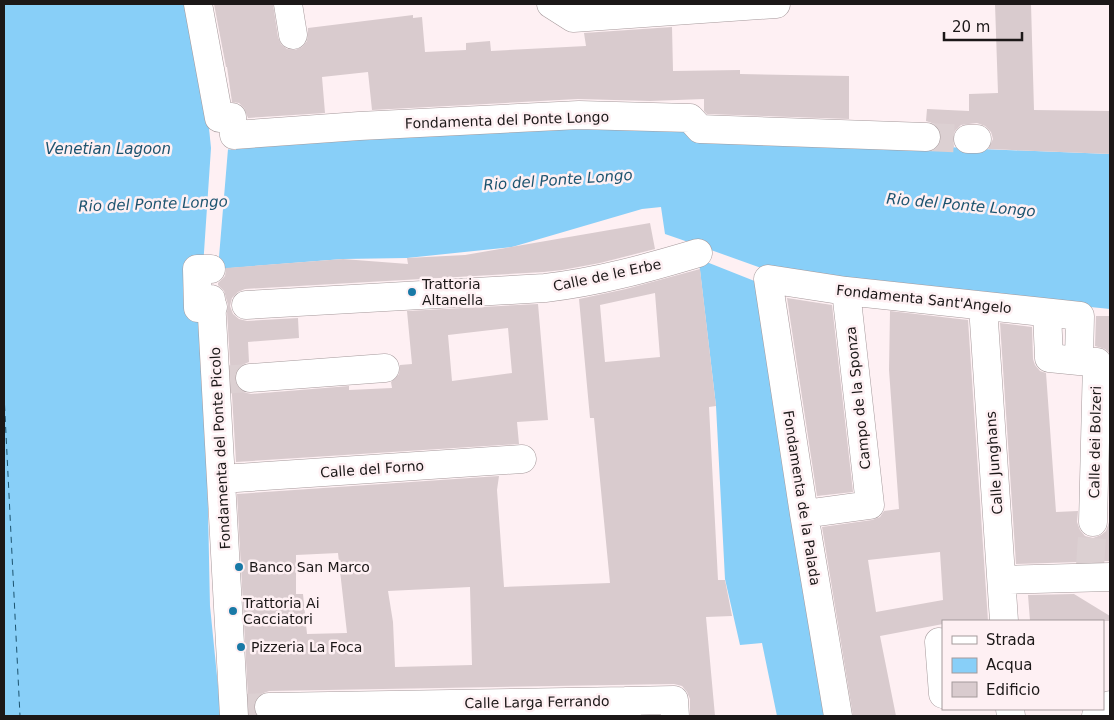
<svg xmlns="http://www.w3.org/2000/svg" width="1114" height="720" viewBox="0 0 1114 720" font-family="'DejaVu Sans',sans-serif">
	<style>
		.water { fill: #88cff8 }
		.pier { fill: #fef0f3 }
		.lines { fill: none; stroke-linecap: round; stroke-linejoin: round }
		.ferry { stroke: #1c536f; stroke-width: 1; stroke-dasharray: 6 5; stroke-linecap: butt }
		.building { fill: #d9cbce; fill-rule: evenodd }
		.street-tunnel { stroke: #dcd0d2; stroke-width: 28; stroke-dasharray: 28 14; stroke-linecap: butt }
		.street-casing { stroke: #a5999b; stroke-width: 29 }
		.street { stroke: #fff; stroke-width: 28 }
		.poi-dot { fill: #1979a6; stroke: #fef0f3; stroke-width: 2 }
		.labels { text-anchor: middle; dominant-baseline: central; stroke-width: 5; stroke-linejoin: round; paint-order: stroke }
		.street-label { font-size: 14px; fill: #1c1818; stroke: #fef0f3 }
		.poi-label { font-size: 14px; fill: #1c1818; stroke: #fef0f3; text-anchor: start }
		.water-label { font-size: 15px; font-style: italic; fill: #1c536f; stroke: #fef0f3 }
	</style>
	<rect width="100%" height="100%" fill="#fef0f3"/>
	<path class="water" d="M4,4h181l23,114 4,30 24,2 1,-9 342,-17 402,25 129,5v155l-148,-15 -198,-25 67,447h-54l-15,-73 -22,2 -15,-66 -9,-173 -19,-161 -32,-11 -4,-27 -19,2 -130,38 -105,11 -64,1 -125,10 -15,-2 7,339 11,110h-217z"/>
	<path class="pier" d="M208,118h3l3,28 14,1v2l-10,120 -15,-2 8,-119z
		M697,245l67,24 -7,13 -58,-23z"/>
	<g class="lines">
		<path class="ferry" d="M4,394l16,322"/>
	</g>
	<path class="building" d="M214,4h59l5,33 3,7 6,5 8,1 7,-3 5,-6 1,-13 105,-13v3l9,-1 3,35 41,-2v-7l24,-2 1,10 95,-5 -2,-13 88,-6 1,44 67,-1v4l109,2v43l-142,-5 -3,-3v-12l-54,2 -72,-2 -206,11 -4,-38 -46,5 3,36 -77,5 -4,-10 -5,-5 -7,-1 -5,-35h-1z
		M995,4h36l3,106 76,1v43l-122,-5 5,-10 -2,-7 -6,-6 -8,-3 -16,2 -6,6 -3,8 2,8 -15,-1 3,-8 -2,-8 -5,-6 -9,-3 1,-12 42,2v-17l29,-1z
		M650,223l5,26 -55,14 -38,7 -18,2 -299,17 -7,3 -6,6 -2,8 3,8 6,5 8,2 51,-3 1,20 -51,4 1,20 -7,3 -6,6 -1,9 2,6 6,6 8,2 98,-8v4l43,-2 -1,-6 8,-8 1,-9 12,-1 -5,-53 131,-7 10,116 -31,2 2,22 -283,18 -9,-150 1,-7 -4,-14 -6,-6v-2l7,-7 1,-8 117,-9 65,5 -1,-6 58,-3zM508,328l4,45 -60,8 -4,-46z
		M700,269l16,137 -7,1 9,173h7l7,36 -26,1 9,99h-25v-17l-3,-7 -5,-6 -8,-2 -405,7 -8,3 -6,6 -2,8 4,8h-8l-12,-222 262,-18 -2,14 7,97 106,-4 -16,-165h-4l-11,-119 47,-10zM655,293l5,64 -55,5 -5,-57zM338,553l9,80 -40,1 -4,-40h-7v-39zM470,587l2,78 -77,2 -2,-45 -5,-31z
		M787,298l45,7 21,187 -36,4z
		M890,311l78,9 20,301h-45v3l-63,12 16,80h-43l-31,-189 50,-7 8,-3 4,-6 15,-2 -10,-139zM940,552l3,48 -67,12 -8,-52z
		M1096,316h14v38l-5,-5 -10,-3z
		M1000,323l32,4 1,32 2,6 5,6 6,2 10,139 22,-1 -1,11 3,8 5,6 8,2 8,-3 5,-4 3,-9v-13h1v52l-94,3z
		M1074,594l36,22v5h-80l-2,-26z"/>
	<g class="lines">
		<path class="street-tunnel" d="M926,137l42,2
			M221,380l29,-2
			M1090,566l3,-44
			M240,708l29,-1"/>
		<defs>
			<path id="street" d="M198,4l21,114 13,-1 2,18 125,-9 220,-11 111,3 10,11 226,8
				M288,4l5,31
				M551,4l22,14 203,-14
				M968,139h9
				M211,269h-14l1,39 15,-1
				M211,299l23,417
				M246,305l299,-17c52,-6 103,-20 153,-35
				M983,306l21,315
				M1047,313l2,45 30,3
				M250,378l135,-10
				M221,479l301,-20
				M804,514l66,-9 -24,-214
				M1002,580l108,-3
				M939,642l4,52
				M269,707l357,-6
				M1010,709l1,7
				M627,716l-1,-15 48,-1 1,16
				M838,716l-34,-202 -36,-235 78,12 234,25 -1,45 18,1 -4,160
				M1096,716l14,-11"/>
		</defs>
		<use href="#street" class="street-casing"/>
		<use href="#street" class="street"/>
	</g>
	<g class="poi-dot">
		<circle cx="412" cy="292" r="5"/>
		<circle cx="239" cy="567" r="5"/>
		<circle cx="233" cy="611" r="5"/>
		<circle cx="241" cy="647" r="5"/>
	</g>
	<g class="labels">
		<g class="street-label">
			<text transform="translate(507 120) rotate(-2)">Fondamenta del Ponte Longo</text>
			<text transform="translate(607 275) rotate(-12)">Calle de le Erbe</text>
			<text transform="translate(924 299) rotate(6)">Fondamenta Sant'Angelo</text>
			<text transform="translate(858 398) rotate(-96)">Campo de la Sponza</text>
			<text transform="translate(1095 442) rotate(-89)">Calle dei Bolzeri</text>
			<text transform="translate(220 448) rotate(-93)">Fondamenta del Ponte Picolo</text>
			<text transform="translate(994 463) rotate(-94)">Calle Junghans</text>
			<text transform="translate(372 469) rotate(-4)">Calle del Forno</text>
			<text transform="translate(802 498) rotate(81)">Fondamenta de la Palada</text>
			<text transform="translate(537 702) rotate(-1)">Calle Larga Ferrando</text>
		</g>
		<g class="poi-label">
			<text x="422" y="284">Trattoria<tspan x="422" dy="16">Altanella</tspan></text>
			<text x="249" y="567">Banco San Marco</text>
			<text x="243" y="603">Trattoria Ai<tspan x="243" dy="16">Cacciatori</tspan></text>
			<text x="251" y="647">Pizzeria La Foca</text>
		</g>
		<g class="water-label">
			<text x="108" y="149">Venetian Lagoon</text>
			<text transform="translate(558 180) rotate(-4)">Rio del Ponte Longo</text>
			<text transform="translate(153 204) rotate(-2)">Rio del Ponte Longo</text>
			<text transform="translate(961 205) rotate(5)">Rio del Ponte Longo</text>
		</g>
	</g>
	<rect width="1114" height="720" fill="none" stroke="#1c1818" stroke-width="10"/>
	<rect x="942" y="620" width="162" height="90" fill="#fef0f3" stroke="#a49a9b"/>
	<rect x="952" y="636" width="25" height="8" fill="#ffffff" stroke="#a49a9b"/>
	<text x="986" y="645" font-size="15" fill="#1c1818">Strada</text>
	<rect x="952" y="658" width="25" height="15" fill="#88cff8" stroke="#a49a9b"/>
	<text x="986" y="670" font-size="15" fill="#1c1818">Acqua</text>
	<rect x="952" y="682" width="25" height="15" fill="#d9cbce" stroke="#a49a9b"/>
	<text x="986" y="695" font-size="15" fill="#1c1818">Edificio</text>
	<path d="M944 32v8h78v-8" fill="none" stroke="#1c1818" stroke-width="2.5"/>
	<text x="952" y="32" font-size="15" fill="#1c1818" stroke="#fef0f3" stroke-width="4" paint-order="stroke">20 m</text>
</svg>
